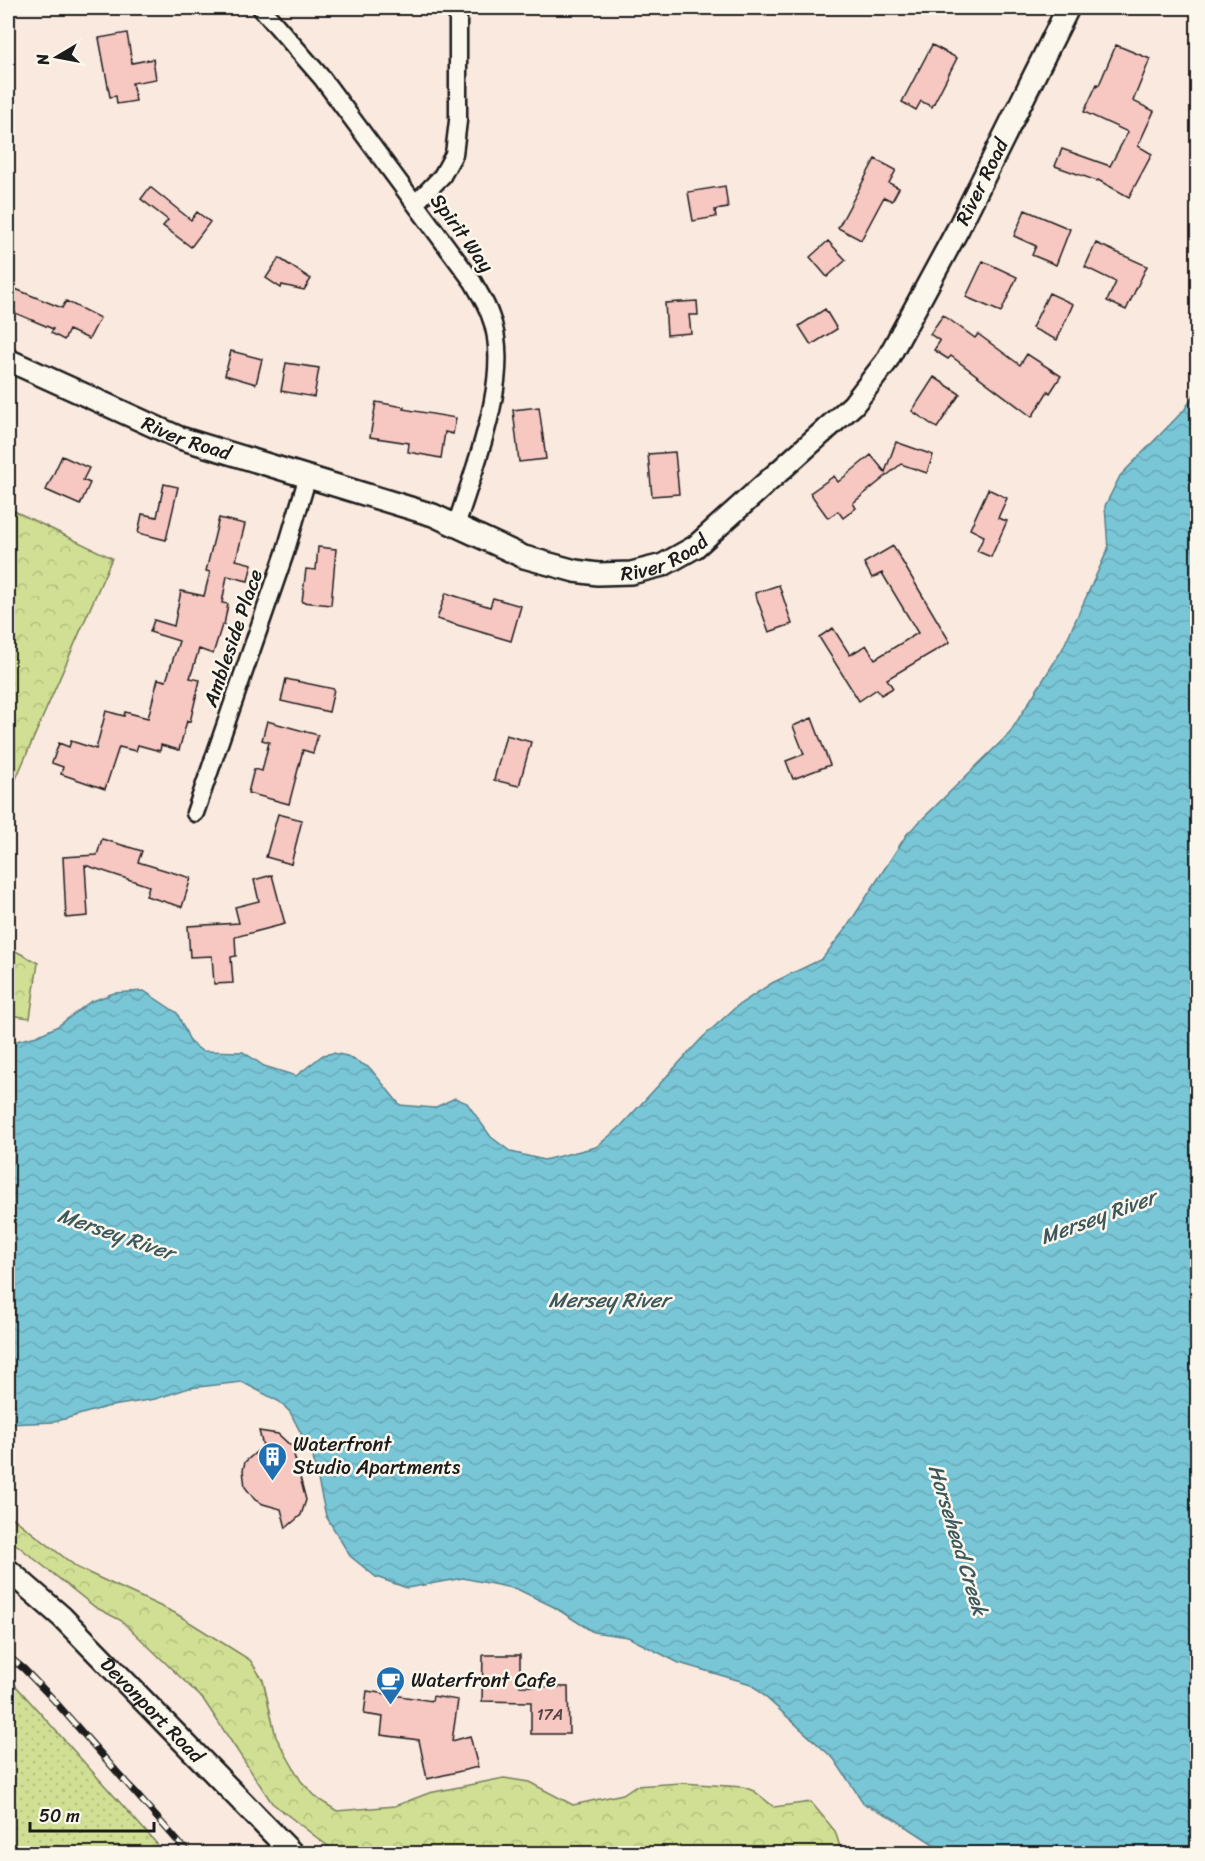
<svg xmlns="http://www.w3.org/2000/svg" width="1205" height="1861" viewBox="0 0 1205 1861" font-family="Sriracha,sans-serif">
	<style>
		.grass { fill: url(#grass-dots); stroke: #767e58; stroke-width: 1.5 }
		.forest { fill: url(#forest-crowns); stroke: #767e58; stroke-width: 1.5 }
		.water { fill: url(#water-waves); stroke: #54828c; stroke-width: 1.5 }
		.building { fill: #f7c7c2; stroke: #1c1c1c; stroke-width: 1.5 }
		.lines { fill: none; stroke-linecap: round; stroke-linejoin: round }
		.minor-casing { stroke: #1c1c1c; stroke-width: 21 }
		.major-casing { stroke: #1c1c1c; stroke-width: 26 }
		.minor { stroke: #fbf7ec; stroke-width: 16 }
		.major { stroke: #fbf7ec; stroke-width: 21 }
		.rail-casing { stroke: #1c1c1c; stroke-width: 7 }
		.rail { stroke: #fbf7ec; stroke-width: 4.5; stroke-dasharray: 14; stroke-linecap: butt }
		.labels { text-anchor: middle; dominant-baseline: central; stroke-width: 5; stroke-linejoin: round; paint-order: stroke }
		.number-label { font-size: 16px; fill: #534746 }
		.street-label { font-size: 20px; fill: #1c1c1c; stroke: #fbf7ec }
		.poi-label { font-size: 20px; fill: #1c1c1c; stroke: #fbf7ec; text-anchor: start }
		.water-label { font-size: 21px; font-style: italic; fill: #3d585d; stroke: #fbf7ec }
	</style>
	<defs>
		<pattern id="grass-dots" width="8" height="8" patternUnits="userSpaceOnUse" patternTransform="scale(1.5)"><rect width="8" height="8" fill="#d0df93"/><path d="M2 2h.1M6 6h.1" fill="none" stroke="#b2bf7e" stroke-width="1.8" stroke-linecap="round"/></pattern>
		<pattern id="forest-crowns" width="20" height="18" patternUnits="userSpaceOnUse" patternTransform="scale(1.5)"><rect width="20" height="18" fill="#d0df93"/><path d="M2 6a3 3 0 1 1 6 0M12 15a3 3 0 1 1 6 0" fill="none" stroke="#b2bf7e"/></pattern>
		<pattern id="water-waves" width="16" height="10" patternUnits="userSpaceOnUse" patternTransform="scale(1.5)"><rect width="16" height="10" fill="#79c6d7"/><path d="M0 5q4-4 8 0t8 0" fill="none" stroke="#68aab8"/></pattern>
	</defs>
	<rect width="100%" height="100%" fill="#fae9df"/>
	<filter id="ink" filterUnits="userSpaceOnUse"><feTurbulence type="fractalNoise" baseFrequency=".0167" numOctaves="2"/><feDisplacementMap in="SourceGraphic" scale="12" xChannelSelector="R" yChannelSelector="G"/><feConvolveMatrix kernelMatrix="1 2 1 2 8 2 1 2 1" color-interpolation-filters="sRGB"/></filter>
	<g filter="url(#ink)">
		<path class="grass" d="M8,1677l157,176h-157z"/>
		<path class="forest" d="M8,508l104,50 -104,239z
			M8,947l30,16 -8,55 -22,-3z
			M8,1514l70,54 97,45 75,47 13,20 13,57 25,44 17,18 19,12 58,-5 34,-13 75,-15 25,4 44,23 50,-11 12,-8 47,-3 61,4 11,4 20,16 37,-5 24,29 7,22h-505l-65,-50 -69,-104 -81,-78 -27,-14 -87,-69z"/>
		<path class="water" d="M1197,390v1463h-250l-54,-35 -29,-14 -30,-45 -83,-75 -72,-21 -51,-26 -35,-5 -39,-25 -37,-18 -54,-11 -56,10 -31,-11 -26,-21 -24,-40 -13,-59 -23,-45 -10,-10 -38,-20 -53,6 -34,11 -49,8 -52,15 -46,2v-381l29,-7 21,-10 32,-24 24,-9 30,-2 33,22 14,30 11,8 41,1 21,14 32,10 27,-21 10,-2 14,3 23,12 30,37 34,3 21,-10 12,5 24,34 20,15 33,8 52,-13 23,-19 83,-90 35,-32 35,-23 50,-24 25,-32 60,-93 102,-100 53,-84 46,-101 -3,-43 15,-30 65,-67z"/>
		<path class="building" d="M127,33l5,30 21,-4 3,20 -24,4 4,18 -19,3 -1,-8 -6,1 -11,-59z
			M932,45l25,13 -25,49 -11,-6 -5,9 -14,-8z
			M1116,45l34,14 -17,42 21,10 -16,35 14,8 -23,43 -31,-17 -1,1 -42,-15 7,-17 48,17 18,-34 -44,-20 13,-28 2,1z
			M875,159l21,11 -7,13 10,5 -7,13 -8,-4 -23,43 -23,-12z
			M725,186l3,22 -13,2 1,7 -23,4 -5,-29z
			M150,187l41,33 6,-8 13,10 -19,25 -28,-21 5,-6 -27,-21z
			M1025,210l45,19 -14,36 -24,-10 4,-9 -22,-10z
			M828,241l18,19 -19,17 -17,-20z
			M1096,243l51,23 -21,44 -19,-9 9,-19 -31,-15z
			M279,258l32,21 -7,11 -22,-5 -1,3 -15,-10z
			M983,261l34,16 -16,35 -35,-15z
			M8,286l54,22 4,-7 34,17 -11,21 -20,-9 -5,10 -13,-7 2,-4 -45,-19z
			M1049,293l24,11 -16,36 -25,-12z
			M697,301l1,14h-9l2,18 -24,2 -2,-32z
			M825,309l12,20 -26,16 -12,-19z
			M943,315l32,23 3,-4 42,31 7,-11 34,22 -11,17 -2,-2 -16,26 -81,-61 -3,3 -14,-9 6,-9 -10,-7z
			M231,351l31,8 -6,25 -31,-9z
			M286,363l33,5 -5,29 -33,-6z
			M934,377l26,17 -23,34 -25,-17z
			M376,402l28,5 -1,2 53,9 -3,16 -8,-2 -4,26 -33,-6 1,-9 -39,-6z
			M539,407l7,52 -27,3 -6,-52z
			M896,442l37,13 -6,18 -26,-9 -48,39 3,5 -13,10 -5,-7 -10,7 -18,-25 24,-17 4,6 33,-27 14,17z
			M675,452l4,42 -27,2 -4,-42z
			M62,456l27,12 -6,12 7,3 -10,22 -34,-15z
			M164,484l14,3 -12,53 -28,-7 4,-19 15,3z
			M988,489l19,9 -9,20 9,3 -16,36 -14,-6 7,-15 -14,-7z
			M219,518l26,6 -9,36 16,4 -4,17 -21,-5 -5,27 6,1 -4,21h-2l-9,29 -14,-5 -9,29 10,2 -10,42 -3,-1 -8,29 -18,-5 -1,6 -22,-6 -2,6 -17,-4 -14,42 -44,-15 2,-7 -11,-4 7,-20 10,4 2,-6 25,8 10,-38 18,5 1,-4 23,6 10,-39 8,2 13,-40 -29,-9 4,-12 20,6 7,-35 23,5 6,-24 -4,-1z
			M893,546l57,96 -63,37 6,9 -12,7 -4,-6 -18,12 -40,-64 14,-9 17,27 16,-10 9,14 43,-26 -36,-60 -10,5 -8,-15z
			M318,547l18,2 -5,56 -29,-3 4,-33 10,1z
			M779,585l13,39 -23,8 -14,-39z
			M446,593l44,14 3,-9 28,8 -10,35 -74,-22z
			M286,679l48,10 -5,23 -48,-11z
			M812,718l18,47 -37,14 -7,-18 18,-7 -11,-28z
			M267,721l51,14 -5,18 -10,-3 -14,54 -41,-11 6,-24 8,2 7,-29 -7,-2z
			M506,735l25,7 -12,44 -25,-6z
			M278,814l24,6 -11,44 -25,-7z
			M102,839l40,12 -4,11 53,16 -9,29 -36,-11 3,-10 -64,-21 3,51 -22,2 -3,-61 34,-2z
			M272,875l13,49 -50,13 1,19 -5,1 2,26 -19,1 -2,-28 -22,1 -2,-31 51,-3 -4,-16 24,-6 -5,-21z
			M259,1431l19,3 14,13 14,53 -5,15 -15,13 -5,-19 -18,-5 -8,-4 -10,-13 -2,-17 2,-8 18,-16z
			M483,1655h37v31l48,1 1,47h-38v-32l-49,-1z
			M367,1691l65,10 1,-5 25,4 -6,41 18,-5 8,31 -51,12 -8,-39 -38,-5 2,-18 -19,-3z"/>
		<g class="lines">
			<defs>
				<path id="minor" d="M261,8l61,70 151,204c6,11 13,21 17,33 24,58 -16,153 -34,211
					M415,204l27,-28 12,-22 4,-33v-113
					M195,813l90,-260 23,-77"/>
				<g id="major">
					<path id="s1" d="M8,360l172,78 253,77 91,42 51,14 23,3 33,-1 32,-8 32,-18 128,-115 30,-27 33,-43 72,-133 110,-221"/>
					<path id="s2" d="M8,1570l54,47 231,237"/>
				</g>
			</defs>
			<use href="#minor" class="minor-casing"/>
			<use href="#major" class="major-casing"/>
			<use href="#minor" class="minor"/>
			<use href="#major" class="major"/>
			<defs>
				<path id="rail" d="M8,1656l16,13 28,29 137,156"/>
			</defs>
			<use href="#rail" class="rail-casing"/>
			<use href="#rail" class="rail"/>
		</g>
	</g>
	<defs>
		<symbol id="building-pin" viewBox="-11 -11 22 30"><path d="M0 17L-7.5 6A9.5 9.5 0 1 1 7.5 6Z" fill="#1f6fb2" stroke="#fbf7ec"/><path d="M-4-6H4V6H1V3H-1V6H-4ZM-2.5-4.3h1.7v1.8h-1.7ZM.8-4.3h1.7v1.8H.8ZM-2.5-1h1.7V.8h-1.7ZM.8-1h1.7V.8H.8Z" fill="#fff"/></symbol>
		<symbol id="cafe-pin" viewBox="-11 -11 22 30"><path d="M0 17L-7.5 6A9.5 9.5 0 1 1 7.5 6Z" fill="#1f6fb2" stroke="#fbf7ec"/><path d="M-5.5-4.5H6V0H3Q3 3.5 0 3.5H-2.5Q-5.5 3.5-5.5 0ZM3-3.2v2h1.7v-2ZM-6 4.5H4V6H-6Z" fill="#fff"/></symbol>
	</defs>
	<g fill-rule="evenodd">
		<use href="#building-pin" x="256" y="1440" width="33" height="45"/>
		<use href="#cafe-pin" x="374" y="1664" width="33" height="45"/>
	</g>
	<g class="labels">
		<g class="number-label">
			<text x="550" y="1714">17A</text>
		</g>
		<g class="street-label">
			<text stroke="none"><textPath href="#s1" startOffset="1203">River Road</textPath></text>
			<text transform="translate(462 233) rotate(54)">Spirit Way</text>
			<text stroke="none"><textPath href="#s1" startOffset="195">River Road</textPath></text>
			<text stroke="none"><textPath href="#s1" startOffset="699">River Road</textPath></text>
			<text transform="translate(233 638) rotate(-71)">Ambleside Place</text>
			<text stroke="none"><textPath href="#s2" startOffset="201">Devonport Road</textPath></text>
		</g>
		<g class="poi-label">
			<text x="293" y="1444">Waterfront<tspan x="293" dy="23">Studio Apartments</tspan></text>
			<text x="411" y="1680">Waterfront Cafe</text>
		</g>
		<g class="water-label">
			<text transform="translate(1098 1217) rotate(-20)">Mersey River</text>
			<text transform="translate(116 1234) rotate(19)">Mersey River</text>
			<text x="609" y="1300">Mersey River</text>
			<text transform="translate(958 1540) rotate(73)">Horsehead Creek</text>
		</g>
	</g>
	<rect width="1205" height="1861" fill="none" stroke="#fbf7ec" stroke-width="30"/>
	<rect x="15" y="15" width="1175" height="1831" fill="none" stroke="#1c1c1c" stroke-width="2" filter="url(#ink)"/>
	<g transform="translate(57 57) rotate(260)" stroke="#fbf7ec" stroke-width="4.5" paint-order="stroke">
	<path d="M0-4.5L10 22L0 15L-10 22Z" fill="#1c1c1c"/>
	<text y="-9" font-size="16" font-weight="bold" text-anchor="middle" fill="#1c1c1c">N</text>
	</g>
	<path d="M30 1822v9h124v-9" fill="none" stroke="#1c1c1c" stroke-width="3"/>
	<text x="39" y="1822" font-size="18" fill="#1c1c1c" stroke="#fbf7ec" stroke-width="4.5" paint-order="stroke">50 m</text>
</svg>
